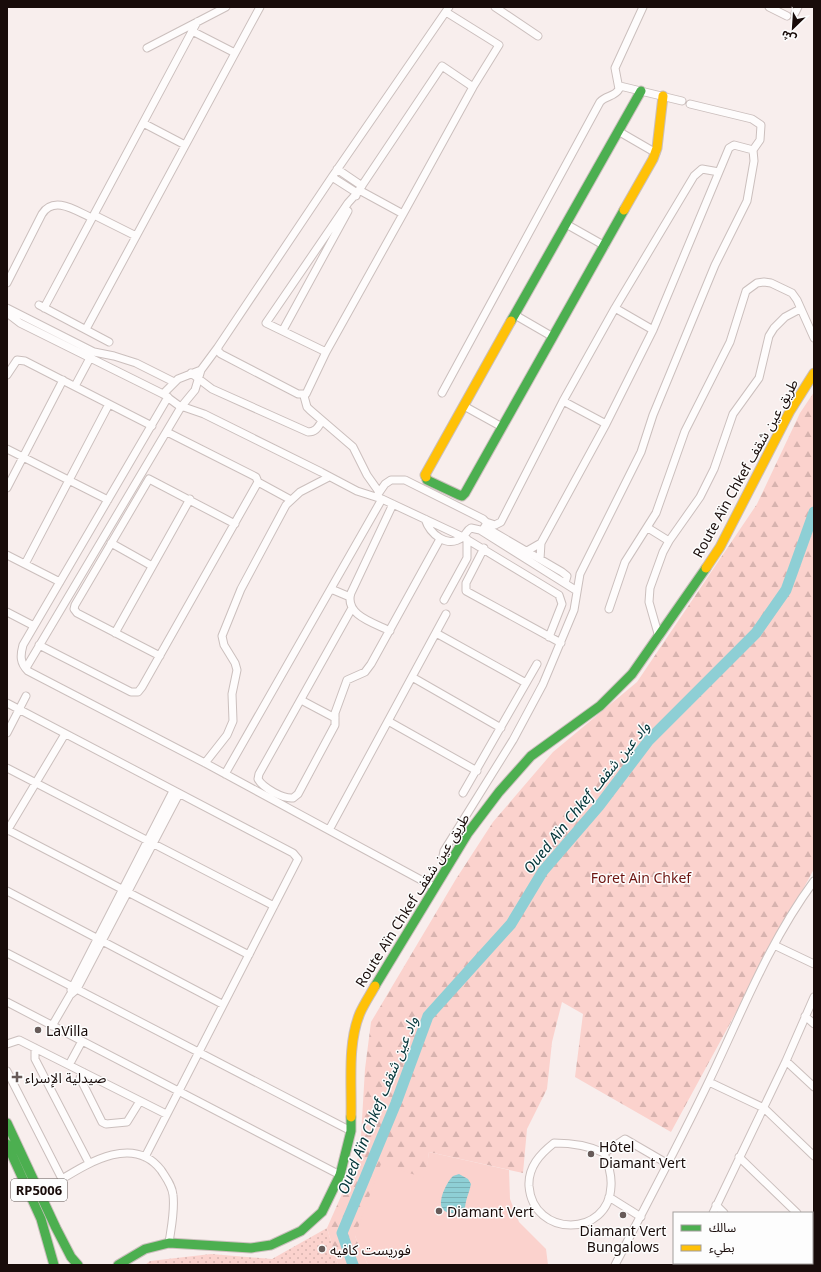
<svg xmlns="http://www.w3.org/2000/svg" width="821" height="1272" viewBox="0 0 821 1272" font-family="'Noto Sans','Noto Sans Arabic',sans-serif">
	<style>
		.green { fill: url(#green-dots) }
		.forest { fill: url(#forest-firs) }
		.pitch { fill: #fbd2cd }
		.water { fill: url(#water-rules) }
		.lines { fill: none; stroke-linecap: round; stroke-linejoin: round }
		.river { stroke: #8ecfd5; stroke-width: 11 }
		.street-casing { stroke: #cbbfbd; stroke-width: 9 }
		.fast-casing { stroke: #cbbfbd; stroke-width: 11 }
		.slow-casing { stroke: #cbbfbd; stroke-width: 11 }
		.street { stroke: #fefcfc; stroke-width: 7 }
		.fast { stroke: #4caf50; stroke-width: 9 }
		.slow { stroke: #ffc107; stroke-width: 9 }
		.poi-dot { fill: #675b59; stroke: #fdfdfd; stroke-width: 1.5 }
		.labels { text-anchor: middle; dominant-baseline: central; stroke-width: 3; stroke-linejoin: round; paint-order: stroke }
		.shield { fill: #fdfdfd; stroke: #5d5453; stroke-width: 1 }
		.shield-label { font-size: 13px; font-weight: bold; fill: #190c0a }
		.street-label { font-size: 14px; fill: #190c0a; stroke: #fdfdfd }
		.park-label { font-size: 14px; fill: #6d1511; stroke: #fdfdfd }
		.poi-label { font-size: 14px; fill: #190c0a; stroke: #fdfdfd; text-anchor: start }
		.water-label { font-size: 15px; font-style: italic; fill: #043539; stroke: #fdfdfd }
	</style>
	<defs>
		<pattern id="green-dots" width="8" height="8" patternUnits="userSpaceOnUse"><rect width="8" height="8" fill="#fbd2cd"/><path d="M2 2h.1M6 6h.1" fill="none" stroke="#d7b3af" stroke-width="1.8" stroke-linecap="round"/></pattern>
		<pattern id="forest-firs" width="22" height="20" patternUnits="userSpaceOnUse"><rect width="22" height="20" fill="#fbd2cd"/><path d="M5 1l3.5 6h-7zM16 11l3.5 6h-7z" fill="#d7b3af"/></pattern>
		<pattern id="water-rules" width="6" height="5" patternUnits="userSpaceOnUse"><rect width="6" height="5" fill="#8ecfd5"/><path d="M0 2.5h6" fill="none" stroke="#7ab1b6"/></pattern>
	</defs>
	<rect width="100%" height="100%" fill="#f8eeed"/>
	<path class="green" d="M327,1228l11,37h-193l5,-4 61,-7 61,5z"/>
	<path class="forest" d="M814,392v477l-143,263 -96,-55 8,-63 -21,-12 -10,40 -5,47 -20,40 -4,44 -94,-21 -3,26 -71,58 13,29h-30l-11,-37 33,-75 5,-84 6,-47 85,-143 37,-57 60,-70 84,-70 120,-178 43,-91z"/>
	<path class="pitch" d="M429,1152l80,18 1,29 9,23 27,27 2,16h-180l-13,-29 26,-72 44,14z"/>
	<path class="water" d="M459,1174l9,5 3,5c-2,10 -6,16 -6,26 -7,4 -22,6 -24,-5 -1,-9 6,-23 12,-29z"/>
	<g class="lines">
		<path class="river" d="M353,1265l-11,-32 54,-130 32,-87 83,-92 32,-53 56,-65 50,-66 107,-107 30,-43 28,-78"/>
		<defs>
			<path id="street" d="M495,7l43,29
				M769,7l18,9
				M795,13l3,-6
				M192,31l43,22
				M147,48l79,-41
				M620,86l62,15
				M143,123l42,22
				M618,131l38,22
				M337,169l25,17
				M332,177l25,16 -1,3
				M359,190l44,24 -77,138 -20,42h-8l-77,-40 -3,-3v-4l114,-170 117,-170
				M403,214l70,-127 26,-42 -53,-33
				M94,215l42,21
				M566,224l39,22
				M7,283l35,-69c12,-19 34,-3 50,4
				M39,305l70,37
				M7,308l87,44 20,4 22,7 38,19
				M44,308l153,-286
				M615,308l38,22
				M7,313l13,10 143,71 15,11 26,9 117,58 36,19 25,8 81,38 96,58 3,9 -13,33
				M515,315l38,22
				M86,329l174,-322
				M283,330l65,-119
				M326,352l-60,-29 82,-120 9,-10 85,-127 31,21
				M191,373l21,16 96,43c8,0 10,-5 14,-11
				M7,375l10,-15 8,1 127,65
				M75,386l15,-28
				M442,393l158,-291c6,-7 15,-5 19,-13l-4,-21 28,-61
				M163,394l15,-15 23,-9 17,-23
				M304,396l3,11 3,3 43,37 14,28 12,17
				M168,397l-145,248c-3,11 -3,18 5,26l177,92 229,124
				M563,401l43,23
				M464,406l38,21
				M7,449l101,51
				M258,482l33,18
				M7,488l56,-108
				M376,497l9,-13 6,-4h14l78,39 4,4 -5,8
				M425,519c5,15 22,30 38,18 3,-3 4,-7 8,-9l9,2 97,61
				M486,522l9,3 6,-3 62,-121 52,-93 79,-132 8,-7 17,3
				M485,527l77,45 5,4 -2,7
				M648,528l21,13
				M111,543l41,23
				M484,548l-18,35v8l95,52
				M527,551l14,-8
				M7,555l53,27
				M540,559l1,-16 65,-119 47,-94 76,-182 5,-3 19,5
				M25,564l84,-160
				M331,589l19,8
				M444,600l23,-42v-19
				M352,608l-93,166 -1,5c5,9 25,20 35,19l5,-4 37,-69v-12l12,-33 18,-8 6,-8 69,-125
				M609,609l16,-47 31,-49 29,-82 45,-89 16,-51 11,-8 7,-1 7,1 21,10 5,7 17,38
				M7,612l27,14
				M390,631c-16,-8 -46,-16 -39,-38l42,-89
				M115,633l75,-134
				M436,633l90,50
				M659,637l-10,-35 1,-14 13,-36 6,-11 31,-44 14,-28 19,-55 26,-36 10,-42 5,-8 11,-11 15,-8
				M39,645l92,47h7l4,-5 116,-205 -2,-5 -89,-45
				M160,656l-83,-43 -3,-4 1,-4 74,-126 86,45
				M26,668l155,-261 14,-17 6,-20
				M412,677l89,51
				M301,700l34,18
				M7,703l286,150 5,6 -153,298
				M388,721l89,50
				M7,733l19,-37
				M205,763l22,-28 6,-14 -1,-27 5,-24 -2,-7 -11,-18 -2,-9 19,-47 45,-84 14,-13 29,-15
				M7,768l267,138
				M225,774l157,-275
				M463,793l74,-129
				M8,830l241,125
				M329,830l117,-216
				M7,831l58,-97
				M450,862l-7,-6 1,-5 69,-111 30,-56 31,-74 6,-36 61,-122 12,-37 62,-150 32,-64 7,-40 -1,-11 7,-10 1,-15 -9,-6 -62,-15
				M7,891l215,113
				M774,945l40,19
				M7,953l344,178
				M71,990l102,-199
				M7,1002l333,173
				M805,1016l9,8
				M52,1026l18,-31 7,-6 102,-195
				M7,1044l12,-4 147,74
				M35,1048v11l54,104
				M786,1061l28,26
				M69,1065l13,-24
				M7,1071l55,108c28,-17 72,-44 99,-9 5,8 11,15 12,25 2,16 -2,33 -4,48
				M83,1072l-3,6 22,44 4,2 21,-2 13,-21
				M709,1082l55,26 50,48
				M604,1153c4,10 8,21 7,33 -2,52 -78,52 -82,0 -1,-19 11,-32 25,-43 18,0 34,2 50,10l21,-14 43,25
				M739,1157l58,56
				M609,1197l32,20
				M716,1205l8,8
				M713,1213l73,-152 28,-64
				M812,1227l2,2
				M703,1263l2,2
				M778,1263l2,2
				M615,1265c32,-62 65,-123 95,-186 32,-67 59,-137 104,-198
				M687,1265l1,-2"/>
			<path id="fast" d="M511,321l130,-230
				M426,477l1,3 32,15 3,1 3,-3 159,-283
				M375,986l93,-153 31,-41 32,-36 69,-50 32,-32 74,-106
				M7,1123l49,105 15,29 7,8
				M7,1144l34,75 13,46
				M118,1265l27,-16 24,-6 82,5 20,-3 30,-14 21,-19 18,-37 11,-44v-14"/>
			<path id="slow" d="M624,210l29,-51 4,-11 6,-52
				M426,477l-1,-2 86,-154
				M706,568l14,-21 70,-136 24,-38
				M351,1117c1,-33 -4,-73 9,-104 4,-9 10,-18 15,-27"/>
		</defs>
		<use href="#street" class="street-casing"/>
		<use href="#fast" class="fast-casing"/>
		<use href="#slow" class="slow-casing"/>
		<use href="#street" class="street"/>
		<use href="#fast" class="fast"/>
		<use href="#slow" class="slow"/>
	</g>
	<g class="poi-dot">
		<circle cx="38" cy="1030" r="4"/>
		<path d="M15 1071h4v4h4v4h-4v4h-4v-4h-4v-4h4z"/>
		<circle cx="591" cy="1154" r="4"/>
		<circle cx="439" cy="1211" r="4"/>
		<circle cx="623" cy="1215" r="4"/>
		<circle cx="322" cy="1249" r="4"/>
	</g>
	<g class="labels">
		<rect class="shield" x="11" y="1179" width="56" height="22" rx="3"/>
		<g class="shield-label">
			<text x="39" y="1190">RP5006</text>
		</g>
		<g class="street-label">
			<text transform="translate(745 468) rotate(-61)">Route Aïn Chkef طريق عين شقف</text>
			<text transform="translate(412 900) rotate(-58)">Route Aïn Chkef طريق عين شقف</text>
		</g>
		<g class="park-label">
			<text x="641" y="877">Foret Ain Chkef</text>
		</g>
		<g class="poi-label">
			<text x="46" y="1030">LaVilla</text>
			<text x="25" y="1077">صيدلية الإسراء</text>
			<text x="599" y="1146">Hôtel<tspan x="599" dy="16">Diamant Vert</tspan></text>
			<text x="447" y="1211">Diamant Vert</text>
			<text x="623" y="1230" text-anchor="middle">Diamant Vert<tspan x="623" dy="16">Bungalows</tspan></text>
			<text x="330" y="1249">فوريست كافيه</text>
		</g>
		<g class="water-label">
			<text transform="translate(586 797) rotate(-51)">Oued Aïn Chkef واد عين شقف</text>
			<text transform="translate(377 1105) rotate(-68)">Oued Aïn Chkef واد عين شقف</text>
		</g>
	</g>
	<rect width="821" height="1272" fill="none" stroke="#190c0a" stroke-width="16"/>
	<rect x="673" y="1212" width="140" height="52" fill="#fdfdfd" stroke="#a29d9c"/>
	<rect x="681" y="1225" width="20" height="6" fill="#4caf50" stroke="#a29d9c"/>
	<text x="709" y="1232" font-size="12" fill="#190c0a">سالك</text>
	<rect x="681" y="1245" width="20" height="6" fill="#ffc107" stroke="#a29d9c"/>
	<text x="709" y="1252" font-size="12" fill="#190c0a">بطيء</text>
	<g transform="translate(793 28) rotate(205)" stroke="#fdfdfd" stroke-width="3" paint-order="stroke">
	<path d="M0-3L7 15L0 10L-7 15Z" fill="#190c0a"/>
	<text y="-6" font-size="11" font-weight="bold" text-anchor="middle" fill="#190c0a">ش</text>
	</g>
</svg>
